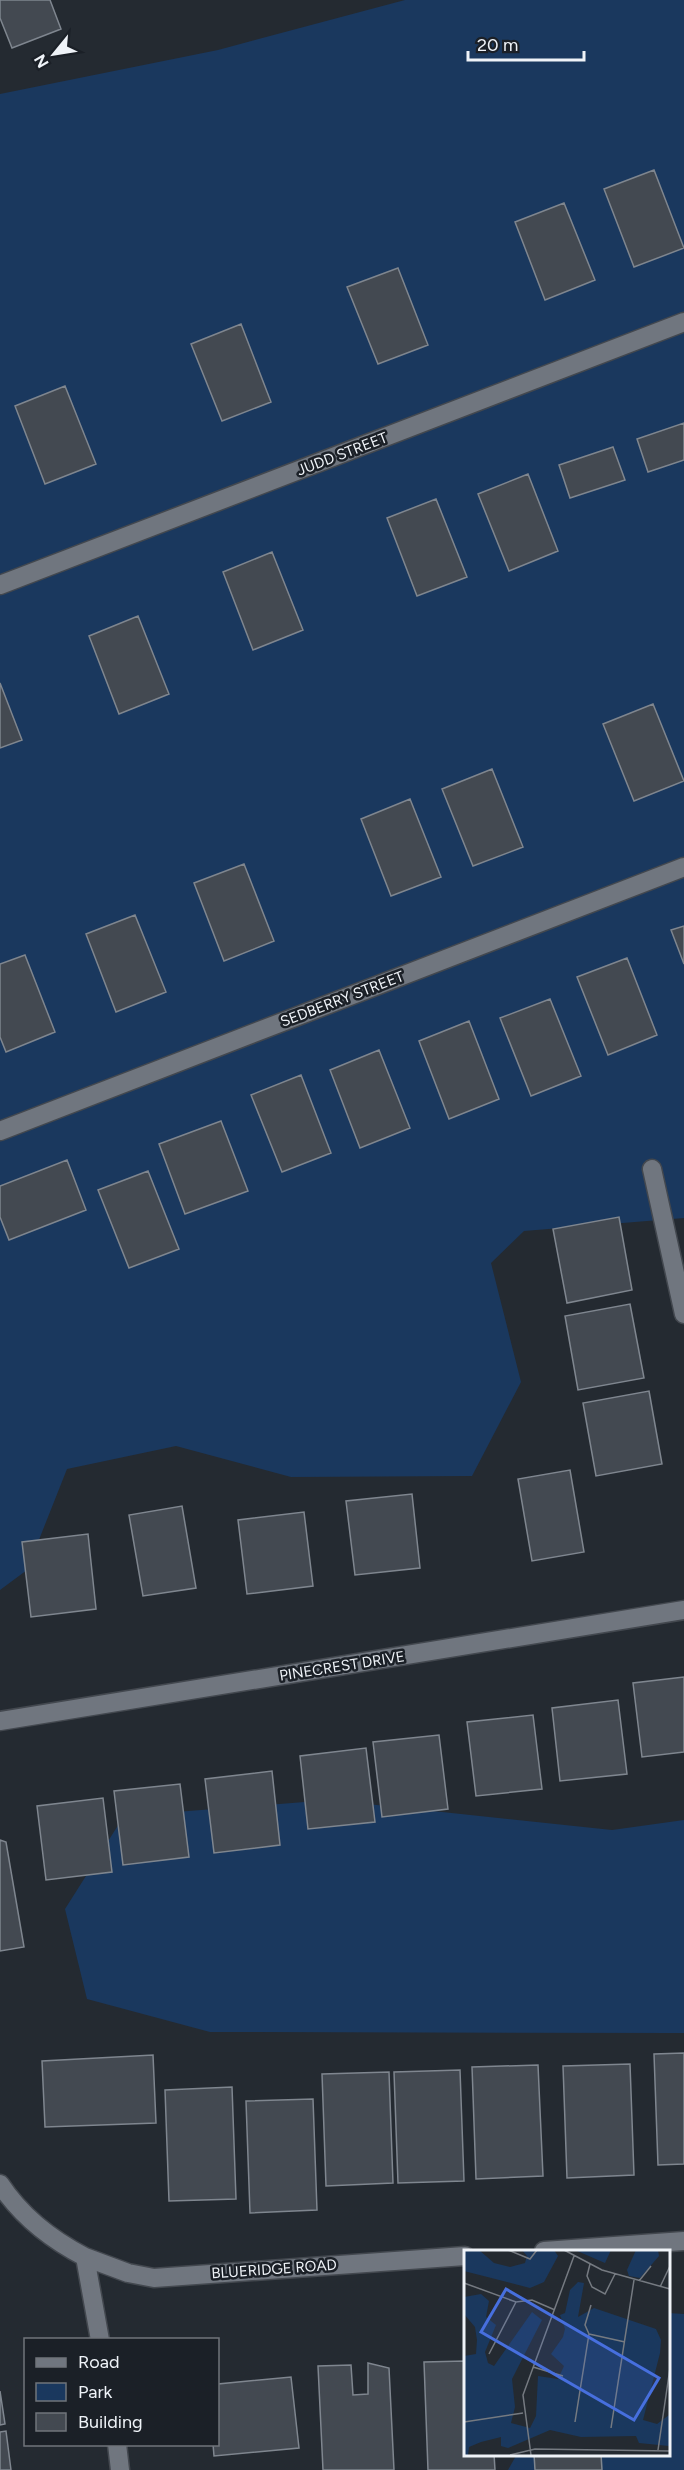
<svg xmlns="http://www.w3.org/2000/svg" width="684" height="2470" viewBox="0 0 684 2470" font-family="Figtree,sans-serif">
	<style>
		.green { fill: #1a385e }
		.building { fill: #434951; stroke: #7f868f; stroke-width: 1.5 }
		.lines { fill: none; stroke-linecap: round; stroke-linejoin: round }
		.minor-casing { stroke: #43484f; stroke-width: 21 }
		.tertiary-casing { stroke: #43484f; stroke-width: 21 }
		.minor { stroke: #70767f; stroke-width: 18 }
		.tertiary { stroke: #70767f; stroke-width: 18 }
		.labels { text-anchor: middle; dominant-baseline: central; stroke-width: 5; stroke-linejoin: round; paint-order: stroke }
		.street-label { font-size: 15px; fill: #eff3f8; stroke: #1b2027 }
		.inset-road { fill: none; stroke: #757a81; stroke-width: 1.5 }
		.view { fill: #476fde; fill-opacity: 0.15; stroke: #476fde; stroke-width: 3 }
		.inset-edge { fill: none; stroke: #eff3f8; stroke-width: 3 }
	</style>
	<rect width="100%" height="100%" fill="#242a31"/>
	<path class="green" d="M405,0h279v1218l-160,13 -33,32 30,119 -49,94 -181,1 -115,-31 -109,23 -40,101 -27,20v-1496l218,-44z
		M330,1800l282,30 72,-10v213l-474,-1 -123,-33 -22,-90 59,-93z
		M668,2313l16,1v156h-176l9,-16h151z"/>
	<path class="building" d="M0,0h50l11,29 -49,19 -12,-30z
		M654,170l30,78 -50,19 -30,-78z
		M564,203l31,77 -50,20 -30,-78z
		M398,268l30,77 -50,19 -31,-77z
		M241,324l30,78 -49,19 -31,-77z
		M65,386l31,78 -51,20 -30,-78z
		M684,423v37l-36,12 -11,-33z
		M613,447l12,33 -55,18 -11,-33z
		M528,474l30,77 -49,20 -31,-77z
		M436,499l31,78 -50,19 -30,-78z
		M272,552l31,78 -50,20 -30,-78z
		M138,616l31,78 -50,20 -30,-78z
		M0,683l22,57 -22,8z
		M653,704l31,77 -50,20 -31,-77z
		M492,769l31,78 -50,19 -31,-77z
		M410,799l31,78 -50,19 -30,-77z
		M244,864l30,77 -50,20 -30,-78z
		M135,915l31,77 -50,20 -30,-78z
		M684,926v38l-13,-34z
		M25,955l30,77 -49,20 -6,-15v-73z
		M627,958l30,77 -49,20 -31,-78z
		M550,999l31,77 -50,20 -31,-78z
		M469,1021l30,78 -50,20 -30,-78z
		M379,1050l31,78 -50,20 -30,-78z
		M301,1075l30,78 -49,19 -31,-77z
		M221,1121l27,70 -63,23 -26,-70z
		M67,1160l19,50 -77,30 -9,-23v-31z
		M148,1171l31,78 -50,19 -31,-78z
		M619,1217l13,73 -65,13 -14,-74z
		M630,1304l14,74 -66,12 -13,-74z
		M649,1391l13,73 -66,12 -13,-73z
		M570,1470l14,82 -52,9 -14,-82z
		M412,1494l8,74 -65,7 -9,-74z
		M182,1506l14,82 -53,8 -14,-81z
		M304,1512l9,74 -66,8 -9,-74z
		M88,1534l8,75 -65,8 -9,-75z
		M684,1677v75l-42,5 -9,-74z
		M618,1700l9,74 -67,7 -8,-73z
		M533,1715l9,74 -66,7 -9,-74z
		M439,1735l9,74 -66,8 -9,-75z
		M366,1748l9,74 -67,7 -8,-73z
		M272,1771l8,74 -66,8 -9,-74z
		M180,1784l9,73 -66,8 -9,-74z
		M103,1798l9,74 -66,8 -9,-74z
		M0,1840l6,2 18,105 -24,4z
		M684,2053v111l-26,1 -4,-111z
		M153,2055l3,68 -111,4 -3,-66z
		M630,2064l4,111 -67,3 -4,-112z
		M538,2065l5,111 -67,3 -4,-112z
		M460,2070l4,111 -66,2 -4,-111z
		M389,2072l4,111 -67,3 -4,-112z
		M232,2087l4,112 -67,2 -4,-111z
		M313,2099l4,111 -67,3 -4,-112z
		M465,2361v93h29l1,16h-67l-4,-108z
		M368,2363l21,5 5,102h-71l-5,-104 33,-1 2,30 15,-1z
		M291,2377l8,71 -85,8 -1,-12h5v-60z
		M0,2391l5,33 -5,1z
		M6,2431l5,39h-11v-38z
		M534,2454h67l1,16h-67z"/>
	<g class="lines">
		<defs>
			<path id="minor" d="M0,585l684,-263
				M0,1131l684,-264
				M652,1169l32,145
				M0,2184c21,32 52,56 85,73l15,83
				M544,2251l140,-10
				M85,2257l43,16 26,5 311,-22
				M117,2444l3,26"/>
			<path id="tertiary" d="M0,1721l684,-111"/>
		</defs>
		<use href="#minor" class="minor-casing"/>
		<use href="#tertiary" class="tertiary-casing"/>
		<use href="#minor" class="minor"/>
		<use href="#tertiary" class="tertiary"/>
	</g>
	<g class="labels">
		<g class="street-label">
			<text transform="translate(342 454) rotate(-21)">JUDD STREET</text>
			<text transform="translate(342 999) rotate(-21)">SEDBERRY STREET</text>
			<text transform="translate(342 1666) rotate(-9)">PINECREST DRIVE</text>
			<text transform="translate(274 2269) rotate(-4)">BLUERIDGE ROAD</text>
		</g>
	</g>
	<g transform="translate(464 2250)">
		<rect width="206" height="206" fill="#242a31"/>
		<path d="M0,0h15l15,13 16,4 15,-4 2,-7 -5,-6h32l4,6 -14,26 -14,6 -66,-17zM111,0h36l-6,13zM172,0h22l1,6 -19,22 -11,-2 -2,-6zM114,32l6,1 -6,34 16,-9 62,21 5,11 -1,13 -17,67 14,4 12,-9v31l-30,-3 -3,-7 -55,1 -31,-7 -42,18 -7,-2v-9l-20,5 -12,5 -1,8h-4v-99l12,-2 1,-14 -2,-13 -11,-13v-17l17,-3 8,7 -3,16 10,8 -11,27 3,11 6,3 38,-54 10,8 -30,59 3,28 -4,16 19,5 6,-12 2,-40 20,3 6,-13 -13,-12 12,-17 2,-8 -5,-14 5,-2 5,-23z" fill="#1a385e"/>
		<path class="inset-road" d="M44,0l22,9 7,-9M100,0l38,20 68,19M126,14l-3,12 5,11 13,7 10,-20M175,31l12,-15M0,33l52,19 16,-2 23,10M196,37l10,-21M125,84l36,8M125,84l-4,-9 6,-20M25,104l27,-52M69,117l30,9M0,172l59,-9M111,172l14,-88M147,178l23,-148M194,200l12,-82M46,205l25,-6 135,2M67,205l-8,-60 51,-139"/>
		<path class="view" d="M42,39l153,89 -25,42 -153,-88z"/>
		<rect width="206" height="206" class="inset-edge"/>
	</g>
	<rect x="24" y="2338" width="195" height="108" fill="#1b2027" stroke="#70747b" stroke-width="1.5"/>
	<rect x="36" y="2358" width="30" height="9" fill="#70767f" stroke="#70747b" stroke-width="1.5"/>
	<text x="78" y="2368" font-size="18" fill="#eff3f8">Road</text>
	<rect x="36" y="2383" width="30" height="18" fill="#1a385e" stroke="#70747b" stroke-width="1.5"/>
	<text x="78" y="2398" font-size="18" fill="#eff3f8">Park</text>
	<rect x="36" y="2413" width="30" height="18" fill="#434951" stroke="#70747b" stroke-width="1.5"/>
	<text x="78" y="2428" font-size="18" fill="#eff3f8">Building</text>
	<g transform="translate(54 54) rotate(240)" stroke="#1b2027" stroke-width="4.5" paint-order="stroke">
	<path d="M0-4.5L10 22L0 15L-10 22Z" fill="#eff3f8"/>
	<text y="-9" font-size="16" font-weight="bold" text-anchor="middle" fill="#eff3f8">N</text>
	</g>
	<path d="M468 51v9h116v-9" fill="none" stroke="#eff3f8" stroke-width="3"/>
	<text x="477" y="51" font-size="18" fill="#eff3f8" stroke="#1b2027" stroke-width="4.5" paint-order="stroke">20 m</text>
</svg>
